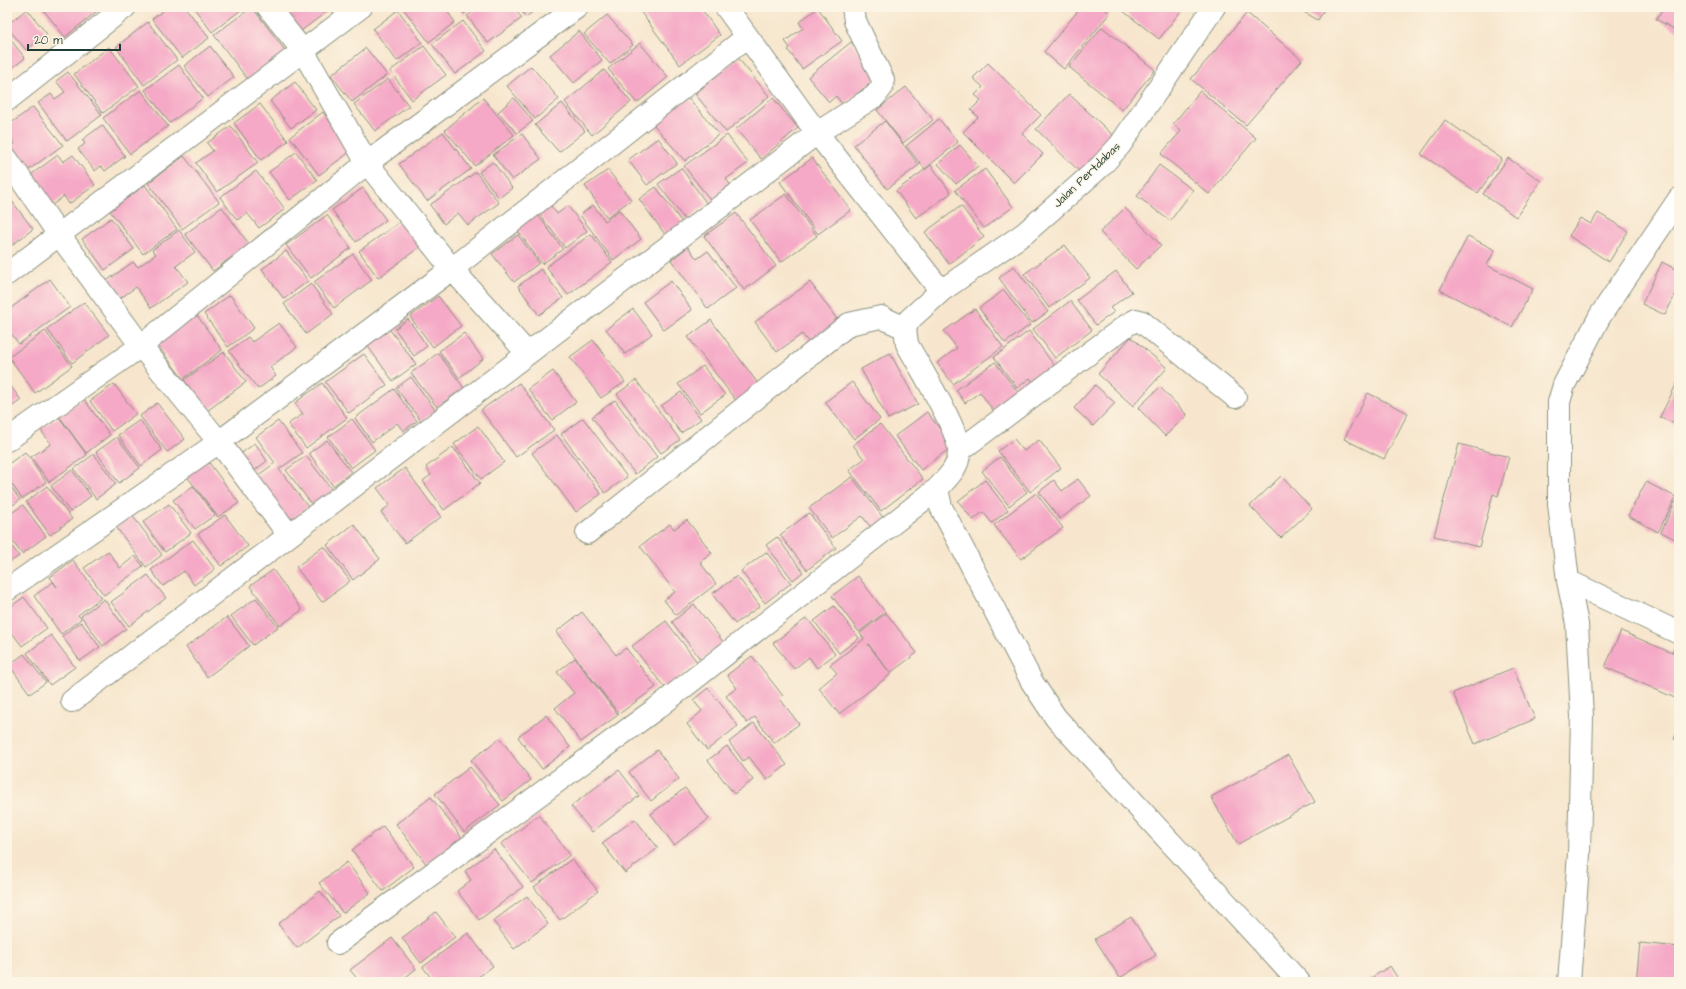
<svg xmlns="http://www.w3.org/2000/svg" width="1686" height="989" viewBox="0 0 1686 989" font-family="'Architects Daughter',sans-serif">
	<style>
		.building { fill: #f5a9c6 }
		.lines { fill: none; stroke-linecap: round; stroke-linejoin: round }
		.minor-casing { stroke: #8b9280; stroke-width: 24 }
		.minor { stroke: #fff; stroke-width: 22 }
		.labels { text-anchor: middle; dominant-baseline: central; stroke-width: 3; stroke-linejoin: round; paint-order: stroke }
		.street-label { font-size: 12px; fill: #1f3d34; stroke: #fcf5e5 }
	</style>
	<rect width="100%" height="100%" fill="#fcf5e5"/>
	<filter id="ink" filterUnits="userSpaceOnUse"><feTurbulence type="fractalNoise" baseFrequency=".025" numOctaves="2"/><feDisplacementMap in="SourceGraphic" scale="8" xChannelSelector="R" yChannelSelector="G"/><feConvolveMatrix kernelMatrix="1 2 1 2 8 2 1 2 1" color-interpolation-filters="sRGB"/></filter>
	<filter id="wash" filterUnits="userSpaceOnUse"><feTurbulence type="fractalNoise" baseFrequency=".012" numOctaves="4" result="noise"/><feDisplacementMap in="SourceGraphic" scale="16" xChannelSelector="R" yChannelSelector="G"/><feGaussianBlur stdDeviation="0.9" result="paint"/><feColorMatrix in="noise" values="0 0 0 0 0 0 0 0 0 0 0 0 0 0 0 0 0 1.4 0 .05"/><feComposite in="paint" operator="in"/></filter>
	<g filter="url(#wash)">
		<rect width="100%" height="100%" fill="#f7e6cd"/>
		<g id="blocks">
			<path class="building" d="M41,7h59l1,1 -36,29z
				M168,7h17l24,31 -27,20 -30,-39z
				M193,7h52l-33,25z
				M252,7l35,46 -38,28 -35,-46z
				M283,7h50l-32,24z
				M402,7h42l11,15 -26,20z
				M458,7h14l-8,7z
				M480,7h33l9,11 -34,25 -21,-27z
				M518,7h21l-13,10z
				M637,7h63l20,28 -40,30z
				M1081,7h21l8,6 -46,56 -20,-17z
				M1118,7h66l-25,32z
				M1295,7h31l-8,13z
				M1664,7h15v25l-23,-13z
				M818,8l24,33 -40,28 -14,-19 2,-2 -5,-7 18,-13 -4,-6z
				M27,9l20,25 -21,16 -19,-23v-2z
				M398,10l24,32 -25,19 -24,-32z
				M1247,13l55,47 -56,65 -55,-46z
				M607,15l26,30 -23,19 -26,-30z
				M463,21l23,30 -31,23 -23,-30z
				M148,22l29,38 -33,25 -28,-38z
				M1102,27l53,43 -33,40 -53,-43z
				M579,31l23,29 -28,23 -24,-28z
				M7,35l18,23 -18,14z
				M851,42l28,34 -36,29 -7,-9 -7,6 -21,-25z
				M640,43l28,34 -31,26 -29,-34z
				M210,46l24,31 -26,20 -24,-31z
				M424,46l22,29 -34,25 -22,-29z
				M109,47l30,39 -36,27 -29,-39z
				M366,48l21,27 -35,27 -21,-27z
				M738,58l31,38 -43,36 -31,-38z
				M988,63l53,52 -19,19 21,20 -29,29 -51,-51 15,-15 -7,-7 10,-10 -6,-5 8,-8 -10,-9z
				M179,65l24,33 -33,25 -25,-33z
				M531,66l28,33 -24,20 -28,-33z
				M604,70l27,32 -39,33 -27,-33z
				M68,72l34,43 -35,26 -29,-38 13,-9 4,5 10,-7 -9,-11z
				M388,79l21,27 -34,25 -21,-27z
				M295,82l21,28 -25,18 -21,-27z
				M906,87l27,33 -30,23 -26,-33z
				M141,90l27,36 -38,28 -27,-36z
				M1200,91l56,47 -47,56 -48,-40 20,-23 -8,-7z
				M1069,94l46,43 -34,36 -45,-44z
				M687,96l32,38 -34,27 -32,-37z
				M483,98l31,37 -39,31 -30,-36z
				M514,98l19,23 -16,12 -19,-21z
				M773,98l25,30 -37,31 -25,-30z
				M562,103l23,28 -26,21 -24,-27z
				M260,104l28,37 -27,19 -27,-37z
				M33,107l30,38 -40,29 -16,-23 8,-7 -8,-11v-7z
				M323,112l28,39 -32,24 -29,-38z
				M939,119l19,23 -33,27 -19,-23z
				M1445,120l57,39 -24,34 -57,-39z
				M885,121l34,44 -32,24 -33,-44z
				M102,125l23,31 -20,15 -4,-5 -6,5 -17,-22 7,-5 -3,-4z
				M231,126l27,37 -41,29 -21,-29 17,-12 -6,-8z
				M443,132l28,37 -44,32 -28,-37z
				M522,134l19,25 -29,21 -19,-25z
				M727,135l21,28 -22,16 6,8 -20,15 -28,-36z
				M658,138l19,25 -30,22 -19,-25z
				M960,145l18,21 -22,18 -18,-20z
				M296,152l21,28 -27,20 -21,-28z
				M58,155l5,7 10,-7 22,30 -26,19 -5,-8 -13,10 -22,-30z
				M184,156l35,46 -37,27 -34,-46z
				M812,158l39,52 -33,24 -38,-52z
				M1508,158l33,23 -25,36 -33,-23z
				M493,162l19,26 -13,10 -20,-26z
				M931,165l20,28 -35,25 -20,-27z
				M1159,165l34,25 -23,31 -33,-25z
				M681,168l26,36 -22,16 -27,-36z
				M985,169l28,38 -29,21 -29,-38z
				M608,170l23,30 -24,17 -22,-31z
				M256,171l29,38 -26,19 -12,-15 -10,7 -17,-23z
				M476,172l23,31 -31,22 -10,-12 -14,11 -14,-19z
				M145,185l32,44 -34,25 -33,-43z
				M656,187l27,37 -16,13 -28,-38z
				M363,188l23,32 -30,22 -24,-32z
				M786,194l31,42 -36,26 -31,-42z
				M7,196h1l25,33 -26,20z
				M547,201l10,13 11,-8 19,25 -22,17 -29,-39z
				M593,205l12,16 14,-11 22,29 -28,21 -33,-45z
				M961,206l23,31 -35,27 -24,-32z
				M222,207l27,37 -36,27 -28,-37z
				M1125,208l36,37 -25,24 -36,-37z
				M535,211l28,38 -21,15 -28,-38z
				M736,213l40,53 -32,24 -40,-54z
				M1598,213l30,18 -19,31 -40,-26 11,-18 11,6z
				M327,215l24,33 -40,30 -25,-33z
				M111,218l23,31 -29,21 -23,-31z
				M401,221l20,25 -43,32 -19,-27z
				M179,230l16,22 -19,14 12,16 -37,26 -15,-21 -18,13 -13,-18 28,-20 5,5 18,-13 -4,-4z
				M591,234l21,28 -44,33 -22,-28z
				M518,235l21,28 -25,19 -22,-28z
				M1468,236l27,14 -8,15 46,24 -21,38 -72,-37z
				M1065,245l25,33 -41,30 -25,-34z
				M688,247l9,12 11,-8 28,37 -28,21 -37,-49z
				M286,251l22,30 -24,18 -22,-30z
				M353,254l19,26 -38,28 -20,-26z
				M1662,262l17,9v16l-14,28 -23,-11z
				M1014,266l34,46 -16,11 -33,-45z
				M541,269l22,29 -24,17 -21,-29z
				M1116,271l16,21 -22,16 4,4 -18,13 -19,-25z
				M50,279l20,28 -51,37 -12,-16v-17z
				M671,281l21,29 -28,20 -21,-28z
				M810,282l29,40 -29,22 -8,-10 -25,18 -22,-30z
				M311,284l22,30 -27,20 -22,-30z
				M1004,290l26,35 -25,18 -26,-35z
				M230,295l24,33 -26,19 -24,-33z
				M438,296l23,30 -28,21 -23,-30z
				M1070,301l22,29 -37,28 -22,-29z
				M84,302l25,33 -37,28 -25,-34z
				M633,309l19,25 -27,20 -19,-25z
				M975,309l28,38 -50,37 -16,-21 20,-15 -13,-17z
				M196,314l26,36 -39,29 -27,-36z
				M408,319l19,27 -13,10 -19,-27z
				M711,320l51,69 -22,17 -52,-69z
				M279,323l18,24 -27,20 6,9 -18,13 -29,-38 19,-14 4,5z
				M386,325l30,39 -23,17 -29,-40z
				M45,331l27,35 -37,27 -26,-36z
				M1029,331l27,37 -22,16 -4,-6 -13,10 -23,-31z
				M464,333l19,26 -24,19 -20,-27z
				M1131,337l36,31 -34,38 -35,-32z
				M593,340l32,42 -24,16 -31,-41z
				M224,352l22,30 -39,29 -23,-31z
				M438,353l26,35 -27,19 -26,-34z
				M890,353l28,51 -30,15 -27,-50z
				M364,354l23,31 -38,28 -24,-31z
				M995,362l25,33 -25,18 -15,-21 -15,11 -9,-13z
				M703,366l22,29 -25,18 -22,-29z
				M553,371l23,31 -24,18 -24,-31z
				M411,377l25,34 -15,10 -25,-33z
				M1679,379v47l-19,-9z
				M636,380l44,60 -19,13 -44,-59z
				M7,381l14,19 -14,10z
				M852,382l28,37 -26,20 -29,-37z
				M322,383l25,35 -41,30 -18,-24 15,-10 -8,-11z
				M519,383l35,47 -38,27 -35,-47z
				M114,384l22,30 -24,17 -22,-30z
				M1095,385l20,18 -22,23 -19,-18z
				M1160,387l27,28 -22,21 -27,-28z
				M394,389l23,32 -14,10 -6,-8 -25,19 -17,-24z
				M681,392l20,27 -20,14 -20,-27z
				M1368,393l40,20 -24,46 -40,-20z
				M83,398l27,37 -24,18 -27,-37z
				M615,400l42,57 -22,17 -43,-57z
				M157,403l28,36 -18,13 -27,-36z
				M927,412l26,34 -32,24 -26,-34z
				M59,417l28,38 -38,27 -18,-25 20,-13 -11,-15z
				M583,418l44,59 -22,16 -44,-59z
				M352,419l23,31 -24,18 -23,-31z
				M140,420l22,30 -21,16 -23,-31z
				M278,421l24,32 -23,16 29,38 -22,16 -33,-44 22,-16 -19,-26z
				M880,424l43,55 -42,32 -32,-41 15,-11 -11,-14z
				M478,426l26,36 -23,17 -27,-35z
				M557,435l44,59 -25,18 -44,-59z
				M117,437l23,31 -21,15 -23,-31z
				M1014,439l10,12 15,-11 22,28 -31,24 -32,-41z
				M327,440l24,32 -18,14 -24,-33z
				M255,443l12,18 -16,12 -13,-17z
				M1459,444l50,13 -11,39 -5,-2 -14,53 -45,-11z
				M453,447l27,36 -36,27 -21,-29 8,-6 -5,-8z
				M25,452l21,30 -24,17 -15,-22v-12z
				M94,454l22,30 -20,15 -22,-30z
				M306,456l27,35 -20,15 -27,-36z
				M1000,457l27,35 -18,14 -27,-35z
				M207,460l32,43 -21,14 -32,-42z
				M405,468l36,49 -36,26 -24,-31 9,-7 -13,-17z
				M72,470l19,26 -21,16 -19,-26z
				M1281,476l31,33 -31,29 -31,-32z
				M852,477l33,43 -12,10 -11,-14 -30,22 -23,-30z
				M1078,479l13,17 -31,23 -21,-27 15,-12 8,11z
				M985,480l23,30 -16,13 -9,-11 -10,8 -15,-19z
				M7,481l13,19 -13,9z
				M1646,482l30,15 -18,35 -30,-16z
				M47,486l25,33 -22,16 -24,-33z
				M193,486l22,29 -20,14 -22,-29z
				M1036,493l27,35 -42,31 -27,-34z
				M1675,502l4,2v32l-2,4 -16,-8z
				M169,504l22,29 -26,19 -22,-30z
				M23,505l23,31 -24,18 -15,-20v-18z
				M809,513l27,35 -29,22 -27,-35z
				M132,515l30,40 -16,12 -30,-40z
				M225,515l23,31 -27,20 -23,-32z
				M687,520l25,33 -12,9 16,22 -40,31 -12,-15 11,-8 -35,-46 30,-22 4,5z
				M354,524l26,35 -27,21 -26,-35z
				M777,537l26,35 -10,8 -27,-35z
				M7,539l12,17 -12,8z
				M193,540l22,29 -21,16 -10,-14 -21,15 -12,-16z
				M324,546l26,35 -28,21 -26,-35z
				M108,551l12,17 15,-12 8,10 -39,29 -20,-27z
				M766,552l25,31 -26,20 -24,-32z
				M73,560l28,38 -23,17 3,4 -20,15 -27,-38 19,-14 4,5 -7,-10z
				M273,570l29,40 -22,16 -30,-40z
				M148,575l18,23 -37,28 -18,-24z
				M737,576l23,30 -25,18 -23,-30z
				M858,576l27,36 -26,20 -27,-36z
				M24,597l23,31 -25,18 -9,-12 -6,4v-29z
				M256,598l22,29 -25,18 -22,-29z
				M104,599l22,30 -23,17 -22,-30z
				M694,604l30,39 -23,17 -29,-38z
				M834,606l25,32 -20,15 -25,-32z
				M582,612l34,43 10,-7 30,39 -37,27 -63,-82z
				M886,613l31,40 -27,20 -22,-29 23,30 -52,40 -20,-26 18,-15 -7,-8 34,-26 -4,-6z
				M227,617l22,29 -42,31 -21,-30z
				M807,618l28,36 -18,14 -8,-11 -15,12 -21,-26z
				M666,621l32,42 -33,25 -33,-42z
				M81,622l19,25 -20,14 -18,-25z
				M1621,631l51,22 3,-8 4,1v42l-4,10 -70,-31z
				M51,635l24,32 -25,18 -23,-32z
				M24,654l22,28 -16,12 -21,-29z
				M752,656l31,40 -3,3 19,25 -25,19 -19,-26 -8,6 -21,-27 11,-8 -10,-13z
				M575,658l43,57 -37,27 -26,-34 19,-15 -17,-21z
				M1513,668l22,51 -60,25 -22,-51z
				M708,688l30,38 -31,24 -20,-26 15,-13 -9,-11z
				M546,715l24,32 -28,22 -24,-32z
				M754,723l33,42 -20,15 -18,-23 -6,4 -14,-19z
				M1679,727v14l-5,-2z
				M500,738l31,42 -28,21 -32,-41z
				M727,746l26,34 -19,14 -26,-34z
				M657,750l22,29 -28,22 -22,-29z
				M1288,755l27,47 -77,42 -27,-47z
				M470,767l30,38 -36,27 -29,-38z
				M619,770l20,26 -47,36 -21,-26z
				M685,788l24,31 -35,26 -23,-31z
				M431,797l31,41 -35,27 -31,-41z
				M539,815l31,40 -38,28 -31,-39z
				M635,819l23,29 -33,25 -23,-30z
				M383,826l31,41 -31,24 -31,-41z
				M494,849l29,38 -44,33 -22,-29 14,-11 -6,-9z
				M572,859l26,32 -38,29 -26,-33z
				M347,862l23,31 -27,20 -24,-30z
				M320,891l19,25 -42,32 -19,-24z
				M527,896l21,28 -34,25 -21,-28z
				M436,912l19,25 -34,26 -19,-25z
				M1131,917l25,38 -36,23 -25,-39z
				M468,933l25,33 -21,16h-38l-11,-15z
				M392,938l24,31 -17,13h-39l-10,-12z
				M1640,943l39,4v35h-43z
				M1390,966l10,16h-35z
				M416,977l4,5h-11z"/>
		</g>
	</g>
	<g filter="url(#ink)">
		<use href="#blocks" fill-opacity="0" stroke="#8b9280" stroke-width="1"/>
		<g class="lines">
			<defs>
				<path id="minor" d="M268,7l35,44 64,112 85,106 75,84
					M726,7l91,126 124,158
					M1214,7l-94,138 -19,21 -76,67 -84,58 -31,28 -5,9 2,16c12,22 51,84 52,106 1,17 -12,28 -22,39l4,18 91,175 24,36 243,264
					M7,100l118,-93
					M7,159l53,77 81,110 78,96 70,93
					M7,274l354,-267
					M7,440l134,-94 226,-183 210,-156
					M959,451l168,-126 9,-5 6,2 93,75
					M587,533l262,-209 32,-7 24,11
					M1568,581l111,52
					M7,590l212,-148 233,-173 295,-232
					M72,701l745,-568 58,-37 7,-9 1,-7 -28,-59 -2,-14
					M338,943l319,-235 280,-219
					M1569,982l10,-128 3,-138 -5,-92 -9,-43 -9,-77v-102l5,-17 36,-69 79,-117"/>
			</defs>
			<use href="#minor" class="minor-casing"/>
			<use href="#minor" class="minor"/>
		</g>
	</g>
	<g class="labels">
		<g class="street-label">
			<text transform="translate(1087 175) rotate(-44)">Jalan Pertdabas</text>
		</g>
	</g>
	<rect width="1686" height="989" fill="none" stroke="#fcf5e5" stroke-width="24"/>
	<path d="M28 44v6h92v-6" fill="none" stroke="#1f3d34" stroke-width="2"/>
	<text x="34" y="44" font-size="12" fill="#1f3d34" stroke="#fcf5e5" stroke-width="3" paint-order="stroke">20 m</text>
</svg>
